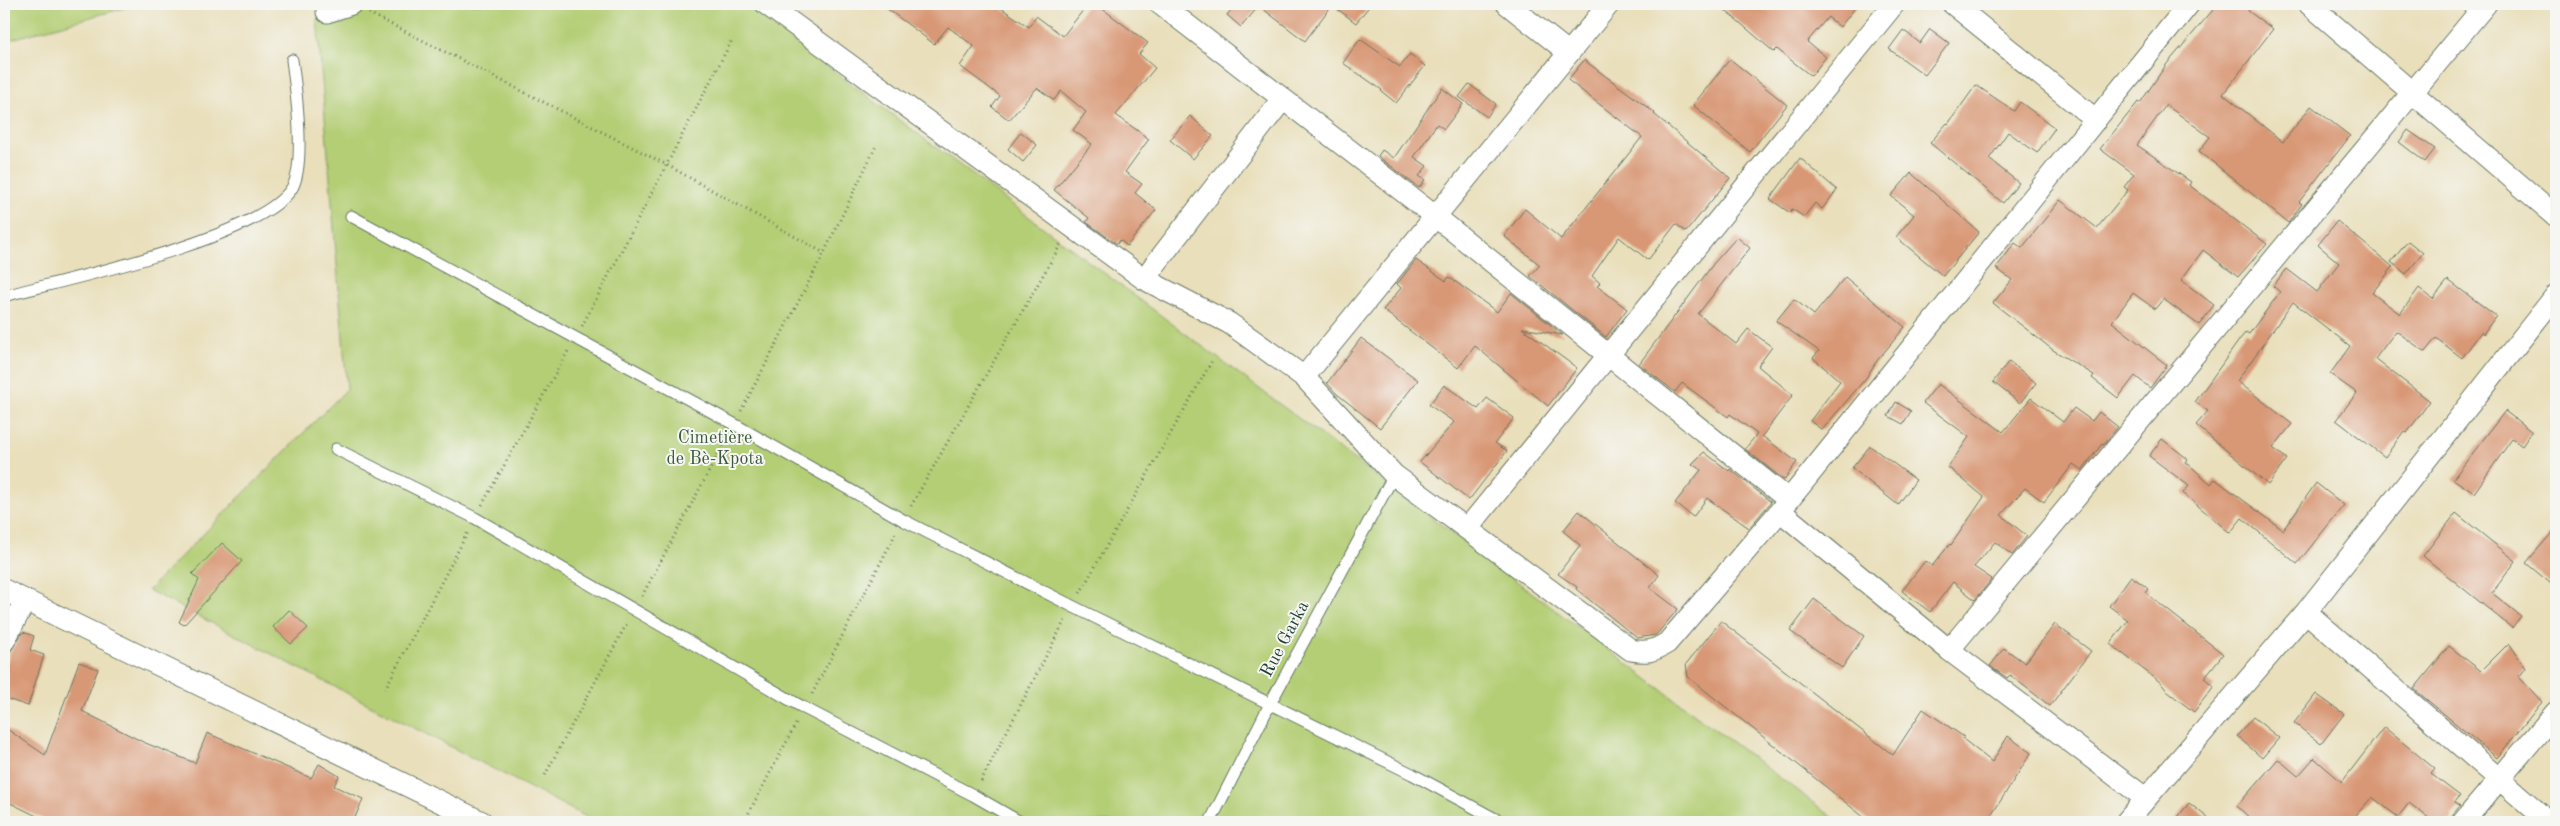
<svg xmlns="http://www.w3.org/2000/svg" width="2560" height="826" viewBox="0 0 2560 826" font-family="'Old Standard TT',serif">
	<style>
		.green { fill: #b4ce74; stroke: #6a8654 }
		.building { fill: #d89774 }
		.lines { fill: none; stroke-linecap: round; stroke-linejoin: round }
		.lane-casing { stroke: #667663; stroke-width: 13 }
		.street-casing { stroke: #667663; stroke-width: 23 }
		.path { stroke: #667663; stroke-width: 3; stroke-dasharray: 1 4; stroke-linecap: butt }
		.lane { stroke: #fff; stroke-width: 11 }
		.street { stroke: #fff; stroke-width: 21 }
		.labels { text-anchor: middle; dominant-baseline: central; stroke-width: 4; stroke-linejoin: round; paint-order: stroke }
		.park-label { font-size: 18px; fill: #3d5a41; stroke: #f6f6f2 }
		.street-label { font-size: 18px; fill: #1f3d34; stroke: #f6f6f2 }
	</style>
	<rect width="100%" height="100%" fill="#f6f6f2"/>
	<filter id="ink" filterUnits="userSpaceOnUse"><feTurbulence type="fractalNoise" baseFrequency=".02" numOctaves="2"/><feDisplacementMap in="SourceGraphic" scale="10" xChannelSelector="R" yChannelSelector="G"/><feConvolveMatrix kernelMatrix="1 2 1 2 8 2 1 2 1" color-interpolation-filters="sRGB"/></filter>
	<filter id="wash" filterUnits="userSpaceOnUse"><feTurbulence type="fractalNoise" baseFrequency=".0096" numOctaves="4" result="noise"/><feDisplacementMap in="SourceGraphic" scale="20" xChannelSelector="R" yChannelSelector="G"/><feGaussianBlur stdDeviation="1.12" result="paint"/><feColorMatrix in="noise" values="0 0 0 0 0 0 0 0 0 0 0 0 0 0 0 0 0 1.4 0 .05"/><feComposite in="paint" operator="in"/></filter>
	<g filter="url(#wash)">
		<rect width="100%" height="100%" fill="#e9dfbb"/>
		<path class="green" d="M4,4h134l-133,37z
			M370,4h374l1095,818h-1243l-448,-232 199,-201 -30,-370z"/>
		<g id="blocks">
			<path class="building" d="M881,4h114l34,23 7,-11 27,20 25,-32h8l52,39 -9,11 16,14 -39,47 33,24 -24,33 17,12 -7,9 21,17 -29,36 -7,-6 -3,4 -31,-22 3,-4 -35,-28 38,-46 -19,-14 13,-18 -25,-21 -7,9 -17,-12 -28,32 -17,-13 8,-11 -40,-30 14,-20 -26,-19 -14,17z
				M1236,4h135l-15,19 -24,-18 -27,36 -46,-35 -18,21 -14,-12z
				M1718,4h140l-18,23 -12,-10 -21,25 19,15 -15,19 -34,-27 -3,3z
				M2218,4h35l-5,7 25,18 -50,65 60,48 28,-36 39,30 -51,66 3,2 -14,19 -89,-72 11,-14 -44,-32 -29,40 54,37 -2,3 78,59 -29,33 -35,-27 -22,30 33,25 -15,20 -36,-26 -8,10 -22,-16 -21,29 55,43 -17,23 -15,-12 -17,22 -26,-20 2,-3 -41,-25 -60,-47 19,-23 -16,-12 19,-25 7,5 38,-48 37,28 31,-38 -4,-3 10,-13 -34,-25 38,-47 2,1 26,-38z
				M1930,29l19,14 -24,32 -36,-26 14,-19 17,13z
				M1360,39l40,28 10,-13 15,12 -29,37 -15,-12 1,-1 -39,-27z
				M1730,59l57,46 -37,47 -57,-47z
				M1584,60l71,53 -1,1 76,64 -44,54 -10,-8 -28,36 -29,-23 -27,39 8,7 -3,3 30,23 -21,28 -76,-61 10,-11 -36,-29 21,-27 36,30 81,-102 -74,-57z
				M1469,84l27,20 -9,13 -28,-20z
				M1976,85l38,26 6,-9 35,26 -18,25 -29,-21 -19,27 30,24 -16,20 -73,-60 17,-20 1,1z
				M1442,88l21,16 -19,25 -7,-5 -23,33 13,9 -8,10 6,4 -6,8 -41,-32 4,-6 12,8z
				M1190,116l23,20 -20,23 -23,-19z
				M2408,130l27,19 -10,13 -26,-20z
				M1021,132l16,13 -14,17 -15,-13z
				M1800,158l37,32 -15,19 -7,-6 -11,14 -12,-8 -2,4 -20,-14z
				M1911,173l68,59 -36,44 -47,-39 18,-22 -23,-19z
				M2337,221l56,46 -21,26 28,21 19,-26 14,11 15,-19 48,36 -13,18 -2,-2 -19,26 -26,-20 -11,14 -29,-21 -21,28 55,42 -23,32 -3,-2 -19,26 -49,-37 21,-27 -27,-19 20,-28 -57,-44 -56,79 55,43 -19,24 14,11 -19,26 -72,-60 12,-14 -13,-9 45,-63 6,-7 3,2 31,-42 -7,-6 14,-17 30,23 22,-29 -21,-18z
				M1737,237l13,11 -52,66 38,30 12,-15 24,18 -14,19 35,29 -31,41 35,26 -13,18 -39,-31 12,-15 -27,-20 -2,3 -46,-34 -7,9 -36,-28 75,-101z
				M2408,241l15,12 -17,21 -15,-12z
				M1416,260l30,21 3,-4 48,35 14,-19 52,42 -41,-7 55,40 -29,38 -73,-60 -17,22 -75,-58 18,-22 -4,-4z
				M1845,277l60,50 -29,35 -10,16 -44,52 -12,-9 30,-40 -27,-23 6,-7 -43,-30 18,-22 20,16z
				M1361,338l57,42 -38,48 -43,-34 -10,-11z
				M2009,361l27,22 -16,20 -27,-21z
				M1938,384l65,48 28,-34 32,24 11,-14 18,13 7,-9 19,15 -15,18 -1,-1 -20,26 -9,-6 -29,38 -19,-14 -24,27 26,21 -15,19 -17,-13 -21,25 18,12 -17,21 -22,-18 -23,30 -28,-21 23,-30 7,5 18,-22 1,1 33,-48 -36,-30 21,-30 -46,-34z
				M1444,385l34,24 9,-11 27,20 -19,25 12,8 -38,49 -49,-38 34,-40 -25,-17z
				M1896,402l15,9 -8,13 -15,-8z
				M2505,411l27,21 -10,14 -10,-7 -38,54 -21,-14z
				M2162,439l26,20 -2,3 25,22 4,-5 68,51 33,-47 28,22 -47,59 -55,-46 -12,15 -47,-40 6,-7 -40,-30z
				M1870,446l46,34 -18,25 -46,-37z
				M1704,452l25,19 1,-2 41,33 -22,26 -42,-30 -14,19 -18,-14 26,-33 -9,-6z
				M1579,511l80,64 -9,13 28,21 -22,26 -19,3 -61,-49 1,-2 -19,-13 22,-29 -17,-14z
				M2456,513l60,48 -24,32 29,23 -9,12 -89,-72z
				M2556,528v60l-30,-25z
				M222,543l20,18 -58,64 -5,-3 20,-42 -7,-6z
				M2131,576l18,13 -3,4 77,61 -19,24 10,8 -20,26 -26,-20 -8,-10 -50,-38 18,-24 -19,-14z
				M1814,599l50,37 -22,32 -52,-37z
				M289,610l19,18 -17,16 -18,-17z
				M1721,621l172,134 30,-46 41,28 -1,2 29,23 16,-26 23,17 -44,69h-117l-182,-145 -2,-13z
				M2055,624l36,27 -41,55 -40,-31 -3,3 -17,-12 14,-18 21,15z
				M23,632l11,4 -4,14 14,5 -16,51 -24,-8v-26l6,-20z
				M2509,643l17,25 -7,9 23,25 -45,56 -83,-69 35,-43 32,25z
				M79,662l19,7 -16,42 61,31 52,21 12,-30 104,45 8,-14 20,12 -5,10 29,13 -10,23h-304l-45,-22v-73l41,28z
				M2316,694l28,20 -23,30 -27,-21z
				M2253,717l26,21 -17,20 -25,-22z
				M2384,727l51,42 -4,5 29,22 -5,6 5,4 -7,8 -2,8h-17l-25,-19 -11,14 -26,-20 -22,25h-96l-17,-16 41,-47 20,17 16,-18 28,24z
				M2189,803l24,19h-39z"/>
		</g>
	</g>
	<g filter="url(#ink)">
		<use href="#blocks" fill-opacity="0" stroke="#667663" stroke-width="1"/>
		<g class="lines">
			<defs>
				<path id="lane" d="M351,216l383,208 169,96 169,86 340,168 89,48
					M4,296c61,-16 257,-58 288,-108 14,-23 4,-99 0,-128
					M336,449l139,69 329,190 169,87 47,27
					M1210,822l61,-120 123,-227"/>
				<path id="street" d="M766,4l378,275 85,44 75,54 90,98 237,175c15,3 23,1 36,-7l113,-132 409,-507
					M1160,4l276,213 353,283
					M1507,4l62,49
					M1953,4l143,116
					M2309,4l247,212
					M327,12l24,-8
					M1144,279l138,-179
					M1304,377l305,-373
					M1780,511l169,139 196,148
					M1467,529l427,-525
					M4,590l478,232
					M2306,612l243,210
					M4,641l21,-40
					M1949,650l537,-646
					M2126,822l180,-210 250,-317
					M2463,822l93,-110"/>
			</defs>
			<use href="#lane" class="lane-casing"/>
			<use href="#street" class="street-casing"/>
			<path class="path" d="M369,13l298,152 157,88
				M582,326l150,-286
				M741,411l83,-158 53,-109
				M482,505l86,-154
				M911,506l151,-264
				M1080,593l133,-234
				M642,596l86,-160
				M385,689l84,-159
				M812,694l84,-161
				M545,775l82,-152
				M981,781l85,-163
				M744,822l53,-100"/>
			<use href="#lane" class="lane"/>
			<use href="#street" class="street"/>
		</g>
	</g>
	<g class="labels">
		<g class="park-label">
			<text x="715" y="438">Cimetière<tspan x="715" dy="21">de Bè-Kpota</tspan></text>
		</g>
		<g class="street-label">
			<text transform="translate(1285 639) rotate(-62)">Rue Garka</text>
		</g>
	</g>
	<rect width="2560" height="826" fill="none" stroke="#f6f6f2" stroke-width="20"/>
</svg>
